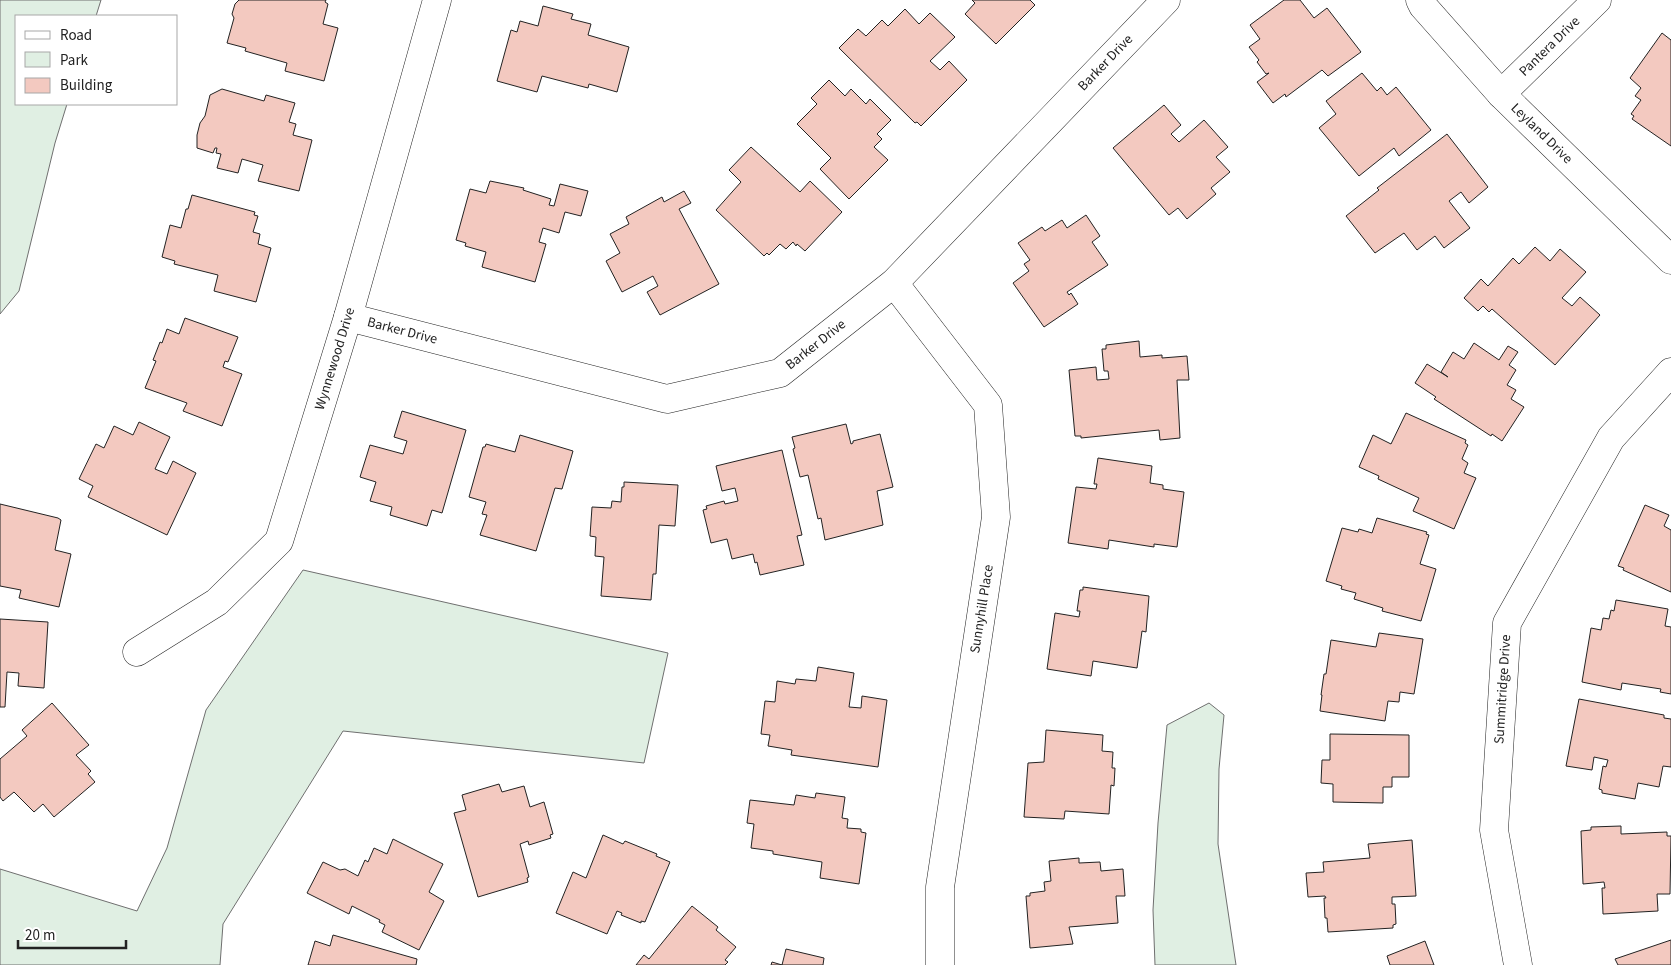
<svg xmlns="http://www.w3.org/2000/svg" width="1671" height="965" viewBox="0 0 1671 965" font-family="'Source Sans 3',sans-serif">
	<style>
		.green { fill: #e0efe3; stroke: #6f6f6f }
		.building { fill: #f3c9c0; stroke: #222 }
		.lines { fill: none; stroke-linecap: round; stroke-linejoin: round }
		.street-casing { stroke: #222; stroke-width: 29 }
		.street { stroke: #fff; stroke-width: 28 }
		.labels { text-anchor: middle; dominant-baseline: central; stroke-width: 4; stroke-linejoin: round; paint-order: stroke }
		.street-label { font-size: 14px; fill: #222; stroke: #fff }
	</style>
	<rect width="100%" height="100%" fill="#fff"/>
	<path class="green" d="M0,0h101l-5,16h-80v88h51l-12,39 -36,148 -19,23z
		M303,570l365,83 -24,110 -301,-32 -120,193 -3,41h-220v-96l137,42 30,-63 39,-138z
		M1209,703l15,12 -5,54 -1,75 18,121h-81l-2,-55 5,-87 9,-98z"/>
	<path class="building" d="M239,0h87l-1,2 3,2 -5,20 15,4 -14,53 -39,-10 2,-8 -42,-12 1,-3 -19,-5 7,-25 -2,-4 3,-10z
		M972,0h58l5,5 -39,39 -31,-30 10,-11z
		M1284,0h16l14,18 13,-10 34,44 -33,24 -6,-6 -36,27 -1,-3 -12,9 -16,-21 12,-9 -3,1 -9,-12 2,-2 -10,-13 11,-8 -10,-14z
		M543,6l30,8 -2,5 20,5 -3,11 41,12 -12,45 -28,-8 -1,4 -46,-12 -5,16 -40,-11 14,-51 6,2 3,-11 18,5z
		M905,9l14,15 11,-11 25,24 -25,24 10,9 9,-9 18,19 -46,46 -4,-4 -2,1 -76,-75 19,-19 8,7 16,-16 6,6z
		M1662,33l9,7v106l-39,-27 2,-3 -3,-2 10,-14 -6,-4 6,-8 -11,-10z
		M1362,73l15,18 4,-4 6,8 9,-8 35,43 -32,26 -5,-8 -35,28 -40,-48 17,-14 -10,-13z
		M829,80l16,16 6,-7 15,15 4,-5 21,21 -14,14 5,5 -8,8 14,13 -39,39 -29,-30 11,-11 -34,-34 20,-20 -6,-6z
		M222,89l42,12 2,-6 29,8 -6,19 7,2 -3,11 19,5 -13,51 -41,-10 5,-16 -21,-6 -4,14 -21,-5 4,-14 -5,-1 1,-5h-2l-2,5 -16,-5v-13l3,-12 5,-7 5,-21z
		M1164,105l17,20 -10,9 8,8 25,-22 24,27 -12,10 14,15 -19,16 5,6 -29,25 -9,-11 -9,7 -56,-67z
		M1447,134l41,53 -19,16 -8,-11 -12,9 21,27 -26,20 -9,-12 -18,14 -13,-17 -29,20 -29,-37 33,-26 -2,-2z
		M751,147l49,45 10,-11 32,31 -37,39 -8,-7 -1,2 -3,-4 -7,7 -6,-5 -11,11 -2,-2 -3,3 -48,-46 25,-28 -12,-12z
		M490,181l34,7 -1,2 28,9 -2,6 5,1 6,-22 28,7 -7,25 -16,-4 -6,21 -16,-5 -4,14 7,2 -11,38 -53,-15 4,-15 -21,-6 1,-3 -10,-3 14,-51 16,4z
		M684,191l7,12 -12,6 40,75 -59,31 -13,-23 11,-6 -5,-10 -31,16 -16,-31 14,-8 -10,-19 19,-10 -3,-7 36,-20 2,5z
		M192,195l63,17 -1,3 4,1 -5,16 7,2 -2,10 13,4 -15,54 -42,-11 4,-16 -44,-11 1,-3 -13,-4 8,-32 11,3 5,-19h2z
		M1086,215l14,21 -8,6 16,23 -41,27 2,3 2,-2 7,11 -34,23 -31,-44 16,-12 -5,-7 6,-4 -12,-17 24,-16 3,4 17,-11 5,8z
		M1535,247l15,14 10,-12 26,23 -24,26 10,8 8,-9 20,18 -45,50 -63,-56 -3,3 -6,-6 -5,5 -14,-13 17,-19 7,7 25,-28 6,6z
		M185,318l53,19 -10,25 -3,-1 -2,6 19,7 -20,52 -39,-15 4,-8 -42,-15 11,-27 -3,-1 7,-18 2,1 5,-14 12,5z
		M1139,341l1,16 22,-2v3l25,-2 2,24h-12l3,58 -20,2 -1,-10 -78,8v-2h-6l-6,-66 27,-3 1,13 12,-1 -1,-8h-4l-2,-22h4v-4z
		M1474,343l25,17 9,-14 10,6 -9,13 7,5 -9,15 9,5 -5,9 13,8 -22,34 -10,-7 -1,2 -57,-37 2,-2 -21,-14 12,-19 21,13 -7,-5 12,-20 11,7z
		M402,411l64,19 -24,83 -10,-3 -5,16 -37,-11 2,-8 -22,-6 6,-19 -16,-5 10,-32 33,9 4,-13 -13,-4z
		M1406,413l60,27 -1,3 3,2 -6,14 6,4 -4,10 12,5 -22,51 -41,-18 6,-13 -41,-19 1,-3 -20,-9 14,-32 18,9z
		M139,422l31,15 -15,32 12,5 6,-13 23,12 -29,62 -79,-38 5,-11 -14,-7 17,-35 8,4 10,-22 19,9z
		M846,424l5,20 2,-1v-2l27,-7 13,53 -16,4 6,34 -58,15 -4,-22 -3,1 -10,-44 -8,2 -7,-28 2,-1 -3,-11z
		M520,435l53,16 -11,38 -7,-1 -19,63 -56,-16 7,-20 -5,-1 4,-12 -17,-5 14,-50h2l1,-3 29,8z
		M782,450l20,85 -5,1 7,29 -44,10 -3,-13 -2,1 -2,-9 -21,5 -5,-20 -16,4 -8,-33 4,-1 -1,-3 18,-5 1,3 13,-3 -3,-13 -13,3 -6,-25z
		M1098,458l54,8 -2,17 13,2v4l21,3 -7,55 -23,-3v3l-45,-7 -1,9 -40,-6 8,-56 20,2 1,-5h-3z
		M624,482l54,3 -3,41 -16,-1 -3,49h-3l-2,26 -50,-4 3,-39 -9,-1 1,-19 -6,-1 2,-29 19,1 1,-7 9,1 1,-15h2z
		M0,504l58,14 3,2 -6,30 16,4 -12,53 -40,-9 2,-8 -21,-4z
		M1645,505l24,10 -5,11 7,4v62l-48,-22 1,-2 -6,-2z
		M1377,518l50,14 -1,2 3,1 -9,29 16,5 -15,52 -39,-10 1,-3 -29,-9 2,-6 -15,-4 1,-3 -16,-5 16,-53 16,4 1,-3 13,4z
		M1083,587l66,9 -3,36 -4,-1 -5,37 -44,-7 -2,15 -44,-7 8,-56 24,4 1,-6h-3l3,-21h3z
		M1616,600l52,9 -3,17 6,1v67l-11,-2 1,-3 -39,-6 -1,7 -39,-8 9,-54 10,2 2,-12 6,1 2,-9 3,1z
		M0,619l48,3 -4,66 -26,-2 1,-13 -12,-1 -2,35h-5z
		M1379,633l44,6 -9,55 -14,-2 -1,10 -11,-1 -3,20 -65,-10 2,-16h-1l3,-21h2l5,-34 45,7z
		M818,667l36,6 -5,34 12,1 1,-12 25,4 -9,67 -87,-12 1,-5 -24,-4 2,-11 -9,-1 4,-33 10,1 2,-21 18,3 1,-5 20,2z
		M1579,699l85,16v3l7,1v48l-8,-1 -4,21 -21,-4 -3,16 -33,-6v-3l-3,-1 4,-23 3,1 2,-7 -14,-3 -2,13 -26,-4z
		M52,703l37,42 -13,10 15,16 -3,3 7,8 -41,35 -11,-13 -9,8 -20,-20 -11,9 -3,-4v-38l27,-23 -5,-6z
		M1046,730l57,5 -1,16 11,1 -1,16h3l-1,18 -3,-1 -2,29 -44,-3 -1,8 -40,-2 4,-54 16,-1z
		M1330,734l79,1v42h-17v10h-9v16l-50,-1v-18l-12,-1 1,-23h8z
		M499,784l3,8 22,-6 6,21 14,-5 9,32 -3,1 1,3 -22,7 -1,-4 -8,3 9,33 -2,1 1,4 -50,15 -24,-84 12,-3 -4,-15z
		M816,793l29,4 -3,21 6,1 -1,9 14,1v3l5,1 -7,51 -39,-6 2,-16 -49,-8v-3l-22,-3 3,-24 -7,-1 3,-23 44,5 2,-10 19,3z
		M1621,826v8l46,-2v4h4l-1,58h-13l1,17 -55,3 -1,-26h3l-1,-6 -21,2 -2,-53 10,-1v-3z
		M603,835l20,9 2,-3 32,13 -1,2 14,6 -25,60 -4,-1v2l-20,-8 1,-2 -5,-2 -10,23 -51,-21 17,-41 13,6z
		M393,839l50,25 -14,28 15,9 -25,49 -37,-18 3,-7 -6,-3 1,-2 -28,-14 -3,8 -42,-21 16,-31 17,8 5,-1 13,7 7,-16 3,2 6,-14 13,6z
		M1412,840l4,56 -24,1v7h3l1,20 -3,1v3l-65,4 -1,-14h-2l-1,-20h2l-1,-2 -17,1 -2,-24 18,-1 -1,-10 47,-4 -2,-14z
		M1079,858v5l21,-1 1,9 22,-2 2,27h-9l2,27 -49,4 4,17 -43,4 -4,-52h4v-3l15,-2 -1,-9 7,-1 -2,-20z
		M692,906l26,21 -2,3 20,17 -11,13 3,2 -3,3h-89l8,-10 5,4z
		M333,935l84,24 -1,6h-108l7,-24 15,5z
		M1671,940v25h-53l-3,-6z
		M1425,941l9,24h-44l-3,-9z
		M786,949l38,9 -1,7h-52l1,-3 10,3z"/>
	<g class="lines">
		<defs>
			<g id="street">
				<path id="s1" d="M1420,0l3,6 78,88 170,166"/>
				<path id="s2" d="M1501,94l96,-94"/>
				<path d="M894,283l94,122 8,112 -56,370v78"/>
				<path id="s3" d="M348,317l319,82 113,-26 114,-90 272,-283"/>
				<path id="s4" d="M137,652l80,-50 62,-61 69,-224 89,-317"/>
				<path id="s5" d="M1518,965l-24,-135 13,-207 104,-185 60,-66"/>
			</g>
		</defs>
		<use href="#street" class="street-casing"/>
		<use href="#street" class="street"/>
	</g>
	<g class="labels">
		<g class="street-label">
			<text stroke="none"><textPath href="#s2" startOffset="68">Pantera Drive</textPath></text>
			<text stroke="none"><textPath href="#s3" startOffset="896">Barker Drive</textPath></text>
			<text stroke="none"><textPath href="#s1" startOffset="181">Leyland Drive</textPath></text>
			<text stroke="none"><textPath href="#s3" startOffset="56">Barker Drive</textPath></text>
			<text stroke="none"><textPath href="#s3" startOffset="491">Barker Drive</textPath></text>
			<text stroke="none"><textPath href="#s4" startOffset="372">Wynnewood Drive</textPath></text>
			<text transform="translate(982 609) rotate(-81)">Sunnyhill Place</text>
			<text stroke="none"><textPath href="#s5" startOffset="278">Summitridge Drive</textPath></text>
		</g>
	</g>
	<rect x="15" y="15" width="162" height="90" fill="#ffffff" stroke="#a7a7a7"/>
	<rect x="25" y="31" width="25" height="8" fill="#ffffff" stroke="#a7a7a7"/>
	<text x="60" y="40" font-size="15" fill="#222222">Road</text>
	<rect x="25" y="52" width="25" height="15" fill="#e0efe3" stroke="#a7a7a7"/>
	<text x="60" y="65" font-size="15" fill="#222222">Park</text>
	<rect x="25" y="78" width="25" height="15" fill="#f3c9c0" stroke="#a7a7a7"/>
	<text x="60" y="90" font-size="15" fill="#222222">Building</text>
	<path d="M18 940v8h108v-8" fill="none" stroke="#222222" stroke-width="2.5"/>
	<text x="25" y="940" font-size="15" fill="#222222" stroke="#ffffff" stroke-width="4" paint-order="stroke">20 m</text>
</svg>
